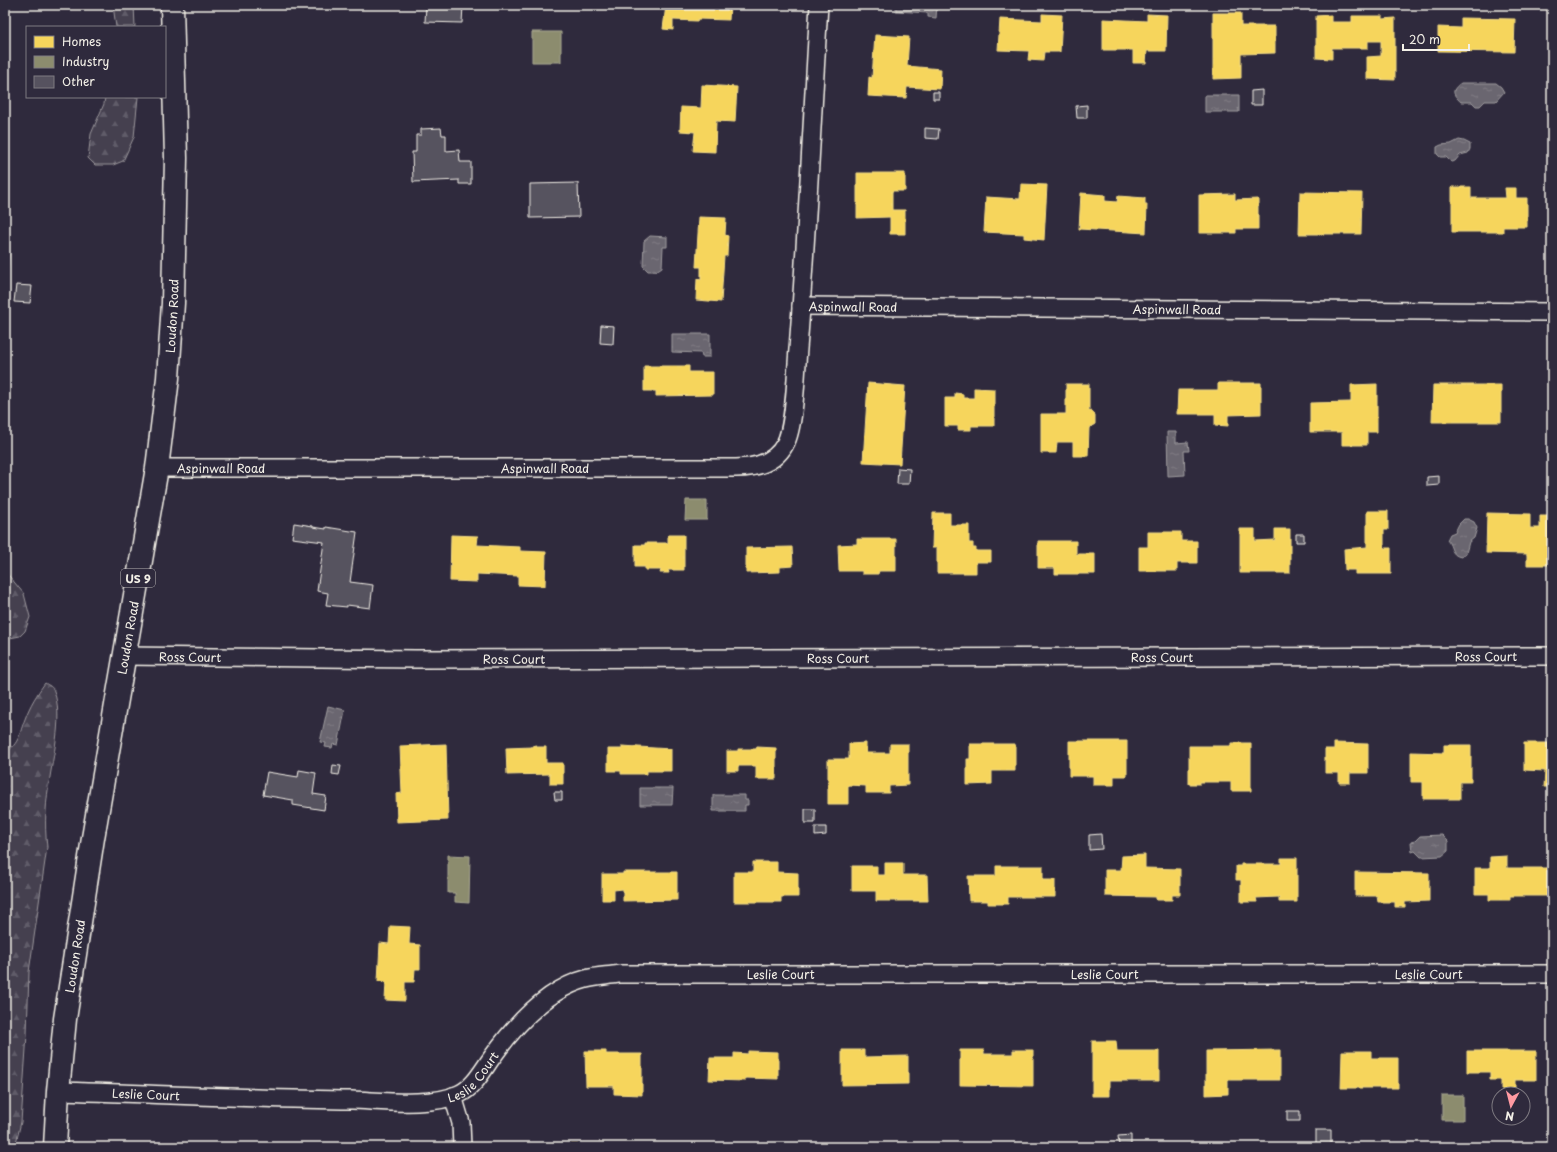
<svg xmlns="http://www.w3.org/2000/svg" width="1557" height="1152" viewBox="0 0 1557 1152" font-family="'Playpen Sans',sans-serif">
	<style>
		.forest { fill: url(#forest-firs); stroke: #9c989c }
		.water { fill: url(#water-ripples); stroke: #a19ea0 }
		.homes { fill: #f6d55c; stroke: #f5dd86 }
		.industry { fill: #8c8c6e; stroke: #abaa93 }
		.building { fill: #56525f; stroke: #f4f1e8 }
		.lines { fill: none; stroke-linecap: round; stroke-linejoin: round }
		.street-casing { stroke: #f4f1e8; stroke-width: 20 }
		.primary-casing { stroke: #f4f1e8; stroke-width: 25 }
		.street { stroke: #2f2a3d; stroke-width: 17 }
		.primary { stroke: #2f2a3d; stroke-width: 22 }
		.labels { text-anchor: middle; dominant-baseline: central; stroke-width: 4; stroke-linejoin: round; paint-order: stroke }
		.shield { fill: #2f2a3d; stroke: #b9b5b5; stroke-width: 1 }
		.shield-label { font-size: 11px; font-weight: bold; fill: #f4f1e8 }
		.street-label { font-size: 12px; fill: #f4f1e8; stroke: #2f2a3d }
	</style>
	<defs>
		<pattern id="forest-firs" width="22" height="20" patternUnits="userSpaceOnUse"><rect width="22" height="20" fill="#454050"/><path d="M5 1l3.5 6h-7zM16 11l3.5 6h-7z" fill="#605c69"/></pattern>
		<pattern id="water-ripples" width="26" height="14" patternUnits="userSpaceOnUse"><rect width="26" height="14" fill="#6a6670"/><path d="M2 4q2-2 4 0t4 0M15 11q2-2 4 0t4 0" fill="none" stroke="#807c84"/></pattern>
	</defs>
	<rect width="100%" height="100%" fill="#2f2a3d"/>
	<filter id="ink" filterUnits="userSpaceOnUse"><feTurbulence type="fractalNoise" baseFrequency=".025" numOctaves="2"/><feDisplacementMap in="SourceGraphic" scale="8" xChannelSelector="R" yChannelSelector="G"/><feConvolveMatrix kernelMatrix="1 2 1 2 8 2 1 2 1" color-interpolation-filters="sRGB"/></filter>
	<g filter="url(#ink)">
		<path class="forest" d="M113,5h21l1,22h-19z
			M105,97h33l-4,40 -11,24 -10,4h-18l-7,-7 3,-24 13,-30z
			M5,571l19,23 6,23 -5,14 -5,5 -10,2 -5,-2z
			M45,683c3,2 8,4 9,8 9,25 0,60 -4,86 -4,23 -6,47 -3,70l-18,125 -2,62 -6,88 -6,25h-10v-394c15,-10 14,-19 20,-34 5,-14 12,-25 20,-36z"/>
		<path class="water" d="M896,5h41l-1,13 -8,-1v-4l-32,-2z
			M1461,83h35l5,4 3,5 -8,9h-11l-5,5h-4l-4,-4h-11c-9,-8 -10,-12 0,-19z
			M1205,95h34v17h-34z
			M1459,140l5,1 6,3v5l-2,4 -8,2 -5,6 -4,1 -5,-5h-6l-3,-3v-7l4,-2 10,-1z
			M650,236l17,1v10h-4l-1,20 -6,4h-8l-5,-5 1,-25z
			M5,254h4l-2,21h-2z
			M672,334h38v23h-8l-1,-4 -29,-1z
			M1167,432h9v11l12,-1 1,9h-5l1,24 -17,1z
			M1464,519h4l6,3 3,6 -3,10 -5,4 -3,11 -5,4c-11,-2 -8,-10 -14,-17l3,-6 5,-2 4,-8z
			M328,706l17,4 -7,35 -5,-1 -1,4 -7,-1 1,-4 -6,-1z
			M640,788h33l-1,17h-32z
			M713,795h32v5h3v5h-3v6h-32z
			M1442,835l6,6v10l-6,5 -21,1 -6,-6 -3,1 -1,-10 4,-1 5,-5z"/>
		<path class="homes" d="M666,5h64l-1,15 -31,-1 -1,2 -24,-1v10l-10,-1z
			M1213,13h28v13h34v27l-34,1v24l-28,1z
			M1042,14l20,1 -2,37h-16l-1,9 -15,-1 1,-9 -31,-1 2,-31 42,2z
			M1147,14l20,1 -1,36h-19l-1,12h-13v-13h-30v-31l44,2z
			M1331,15v7h21v-6h30v3l13,-1v62l-28,-1v-22l14,-1v-15h-13v7h-36v11l-16,-1v-42z
			M1461,18l54,1 -1,33 -76,-1v-24l23,1z
			M875,35l34,2 -2,29 34,3 -1,20 -33,-2 -1,11 -38,-2 1,-19 3,1z
			M702,85l35,2 -2,35 -19,-1 -1,31 -22,-1 2,-19 -15,-1 1,-24 20,1z
			M857,173h48v18h-13v19h13v24h-15v-17l-33,1z
			M1021,184l26,1 -3,55 -20,-2v-4l-40,-2 2,-35 34,2z
			M1452,187h19v11h35l-1,-10h11v10h11v29h-24v5h-51z
			M1300,192l62,1 -1,41h-62z
			M1081,193l24,2v6l12,1 1,-6 27,2v6h2l-1,29 -67,-4z
			M1235,194v6l23,-1v30h-22v4h-37v-38z
			M699,217l27,1 -1,17 3,1 -1,20h-3l-3,46 -25,-2 1,-21 4,1v-13h-5z
			M644,366h45v6h24v23l-57,1v-5h-12z
			M868,383l37,3 -5,78 -37,-2z
			M1218,383h43v31l-33,1v11l-13,-1v-11h-38l1,-24h40z
			M1066,384h23v27l2,-1 4,5v9l-6,4 -1,28h-15v-14h-16l-1,11h-15v-39h25z
			M1377,384v48h-10v13h-25v-13h-32v-29l41,-1v-17z
			M1433,385h68v37h-69z
			M974,388l20,1v37h-23v4h-13v-4h-13v-28h10v-5l8,1v4h11z
			M1367,511h21v19h-4v18h7v26h-36v-4h-10l-1,-21 23,-2z
			M933,513h17v12h19v18h4v5h3v3h15v11h-15v11h-39v-25h-5z
			M1487,513l43,1v14h10v-12h12v49h-25v-11l-41,-1z
			M1240,529h15v12l20,-1v-11h15v44h-50z
			M1148,532h33v9h16v22h-20v8h-38v-24h9z
			M451,535l27,1 -1,9 43,2v4l26,1 -1,34 -27,-1v-9l-41,-2v8l-27,-1z
			M668,535h16v35h-16l1,3h-9l1,-3h-16v-3h-10v-22h10v-2h23z
			M857,539h39v32h-17l-1,3h-16v-3h-23l-1,-26 19,-1z
			M1038,541h38v13h19v20h-40v-6h-17z
			M792,547l1,19 -13,1v5l-34,1v-25z
			M1069,741h58v35h-13v9h-21v-9h-24z
			M866,743v10h24v-9h18v41l-19,1v7h-23v-7l-18,-1v19h-20v-45h21v-15z
			M1231,743h20v48h-20v-9h-31v2h-11v-38h42z
			M1334,743l34,1v29h-18v10h-11v-10h-14v-24h9z
			M1524,743h28v44h-8l1,-16 -21,-1z
			M446,744l2,76 -51,2 -1,-28 6,-1 -2,-47z
			M970,744h45v27h-23v13l-25,1v-26h3z
			M537,745v2h9v16h17v21h-13v-10l-43,1 -1,-27 26,-1v-1z
			M1444,745h27v37h-11v17h-37v-17h-12v-30l33,1z
			M622,746l49,3v22h-24v3h-26v-3h-13v-22h14z
			M757,747l19,1v31h-20v-13h-18v5h-11v-20h11v-2h18z
			M1145,855v13l35,1v26h-8v5h-16v-3l-51,-1v-26h16l1,-14z
			M1507,856v12h42v28h-39v4h-21v-6h-14v-26h15v-11z
			M1281,858h16v44h-18v-5l-23,1 1,4h-16v-22h-5v-14h5v-2h40z
			M753,862h24v10l21,1v24h-17v5h-47v-30h19z
			M885,863h18v12h24l1,26h-52v-10h-24v-25h25v9h8z
			M996,866h47v14h12v17h-47v7h-20v-3h-19l-1,-25h28z
			M623,872h54v28l-54,1v-12l-9,1v10h-12v-26h21z
			M1355,872l74,1v28l-24,1v5h-10v-5h-17l-1,-6h-22z
			M390,926l20,1 -1,17 11,1v24h-5l-1,13h-9v19l-20,-1 1,-18 -8,-1 2,-38 9,1z
			M1092,1041h24l1,10h42v30h-50v15h-17z
			M842,1050h22v7l44,-1v28l-66,1z
			M960,1050h24v4h29v-4h20v36l-73,-1z
			M1280,1050v30h-52v14l-22,1v-44z
			M585,1051h21v3h36v41l-28,-1v-8h-28z
			M748,1051l30,1v27l-33,-1v3l-36,-1 1,-22h24v-5l14,1z
			M1342,1051h29v7h27v30h-57z
			M1467,1051h69v29h-21v10h-14v-10h-11v-8h-23z
			M531,1144l69,1v2h-69z"/>
		<path class="industry" d="M532,32h29v30h-29z
			M686,500h21v20h-22z
			M448,855l22,1 -1,47 -14,-1v-9h-7z
			M1442,1095h21v25h-21z"/>
		<path class="building" d="M426,5h37l-1,18 -37,-1z
			M1262,90v15h-11v-14z
			M933,92h6v7h-6z
			M1087,105v13h-10l-1,-12z
			M441,128l1,7h4v16l13,-1 1,12h11v22h-12v-4l-46,2 -1,-30h4v-17h5v-6z
			M925,128l14,1 -1,10 -13,-1z
			M578,183l1,34 -49,1v-34z
			M16,285l16,1 -2,17 -16,-1z
			M601,325l13,1 -1,18 -13,-1z
			M898,468l12,1 -1,15h-12z
			M1439,476v9l-12,1v-9z
			M294,523l19,3v1l13,2v-2l31,5 -7,50 23,3 -3,23 -23,-3v2l-21,-2 2,-12 -11,-2 7,-49 -32,-4z
			M1296,534h8v8h-8z
			M333,765l8,1 -2,9 -7,-1z
			M299,770l17,3 -3,21 13,2 -2,14 -31,-5v-5l-30,-5 4,-23 31,5z
			M554,792h8v8h-7z
			M805,809h10v14h-10z
			M815,827h11v8l-11,1z
			M1101,834l1,15 -13,1v-15z
			M1287,1111h13v10h-13z
			M1316,1130h15v17h-15z
			M1131,1135v10l-12,1 -1,-10z"/>
		<g class="lines">
			<defs>
				<g id="street">
					<path id="s1" d="M801,306l751,6"/>
					<path id="s2" d="M157,468h579c20,0 39,-5 49,-24 10,-18 11,-72 13,-95 9,-115 14,-229 21,-344"/>
					<path id="s3" d="M125,656l291,3 1136,-3"/>
					<path id="s4" d="M58,1091c98,3 196,8 294,9 31,1 79,7 107,-6 15,-6 25,-26 34,-38 23,-32 54,-67 93,-77 11,-3 22,-3 33,-5h933"/>
					<path d="M453,1096l8,27 1,24"/>
				</g>
				<g id="primary">
					<path id="s5" d="M55,1147l3,-56 7,-72 28,-181 64,-370 11,-90 5,-75 3,-145 -4,-153"/>
				</g>
			</defs>
			<use href="#street" class="street-casing"/>
			<use href="#primary" class="primary-casing"/>
			<use href="#street" class="street"/>
			<use href="#primary" class="primary"/>
		</g>
	</g>
	<g class="labels">
		<rect class="shield" x="121" y="569" width="34" height="18" rx="3"/>
		<g class="shield-label">
			<text x="138" y="578">US 9</text>
		</g>
		<g class="street-label">
			<text stroke="none"><textPath href="#s1" startOffset="52">Aspinwall Road</textPath></text>
			<text stroke="none"><textPath href="#s1" startOffset="376">Aspinwall Road</textPath></text>
			<text stroke="none"><textPath href="#s5" startOffset="840">Loudon Road</textPath></text>
			<text stroke="none"><textPath href="#s2" startOffset="64">Aspinwall Road</textPath></text>
			<text stroke="none"><textPath href="#s2" startOffset="388">Aspinwall Road</textPath></text>
			<text stroke="none"><textPath href="#s5" startOffset="515">Loudon Road</textPath></text>
			<text stroke="none"><textPath href="#s3" startOffset="65">Ross Court</textPath></text>
			<text stroke="none"><textPath href="#s3" startOffset="1037">Ross Court</textPath></text>
			<text stroke="none"><textPath href="#s3" startOffset="1361">Ross Court</textPath></text>
			<text stroke="none"><textPath href="#s3" startOffset="713">Ross Court</textPath></text>
			<text stroke="none"><textPath href="#s3" startOffset="389">Ross Court</textPath></text>
			<text stroke="none"><textPath href="#s5" startOffset="192">Loudon Road</textPath></text>
			<text stroke="none"><textPath href="#s4" startOffset="772">Leslie Court</textPath></text>
			<text stroke="none"><textPath href="#s4" startOffset="1096">Leslie Court</textPath></text>
			<text stroke="none"><textPath href="#s4" startOffset="1420">Leslie Court</textPath></text>
			<text stroke="none"><textPath href="#s4" startOffset="424">Leslie Court</textPath></text>
			<text stroke="none"><textPath href="#s4" startOffset="88">Leslie Court</textPath></text>
		</g>
	</g>
	<rect width="1557" height="1152" fill="none" stroke="#2f2a3d" stroke-width="20"/>
	<rect x="10" y="10" width="1537" height="1132" fill="none" stroke="#f4f1e8" stroke-width="1.5" filter="url(#ink)"/>
	<rect x="26" y="26" width="140" height="72" fill="#2f2a3d" stroke="#7e7a81"/>
	<rect x="34" y="36" width="20" height="12" fill="#f6d55c" stroke="#7e7a81"/>
	<text x="62" y="46" font-size="12" fill="#f4f1e8">Homes</text>
	<rect x="34" y="56" width="20" height="12" fill="#8c8c6e" stroke="#7e7a81"/>
	<text x="62" y="66" font-size="12" fill="#f4f1e8">Industry</text>
	<rect x="34" y="76" width="20" height="12" fill="#56525f" stroke="#7e7a81"/>
	<text x="62" y="86" font-size="12" fill="#f4f1e8">Other</text>
	<g transform="translate(1511 1106) rotate(187)"><circle r="19" fill="#2f2a3d" stroke="#7e7a81"/>
	<path d="M0-3L7 15L0 10L-7 15Z" fill="#ff9aa2"/>
	<text y="-6" font-size="11" font-weight="bold" text-anchor="middle" fill="#f4f1e8">N</text>
	</g>
	<path d="M1403 44v6h66v-6" fill="none" stroke="#f4f1e8" stroke-width="2"/>
	<text x="1409" y="44" font-size="12" fill="#f4f1e8" stroke="#2f2a3d" stroke-width="3" paint-order="stroke">20 m</text>
</svg>
